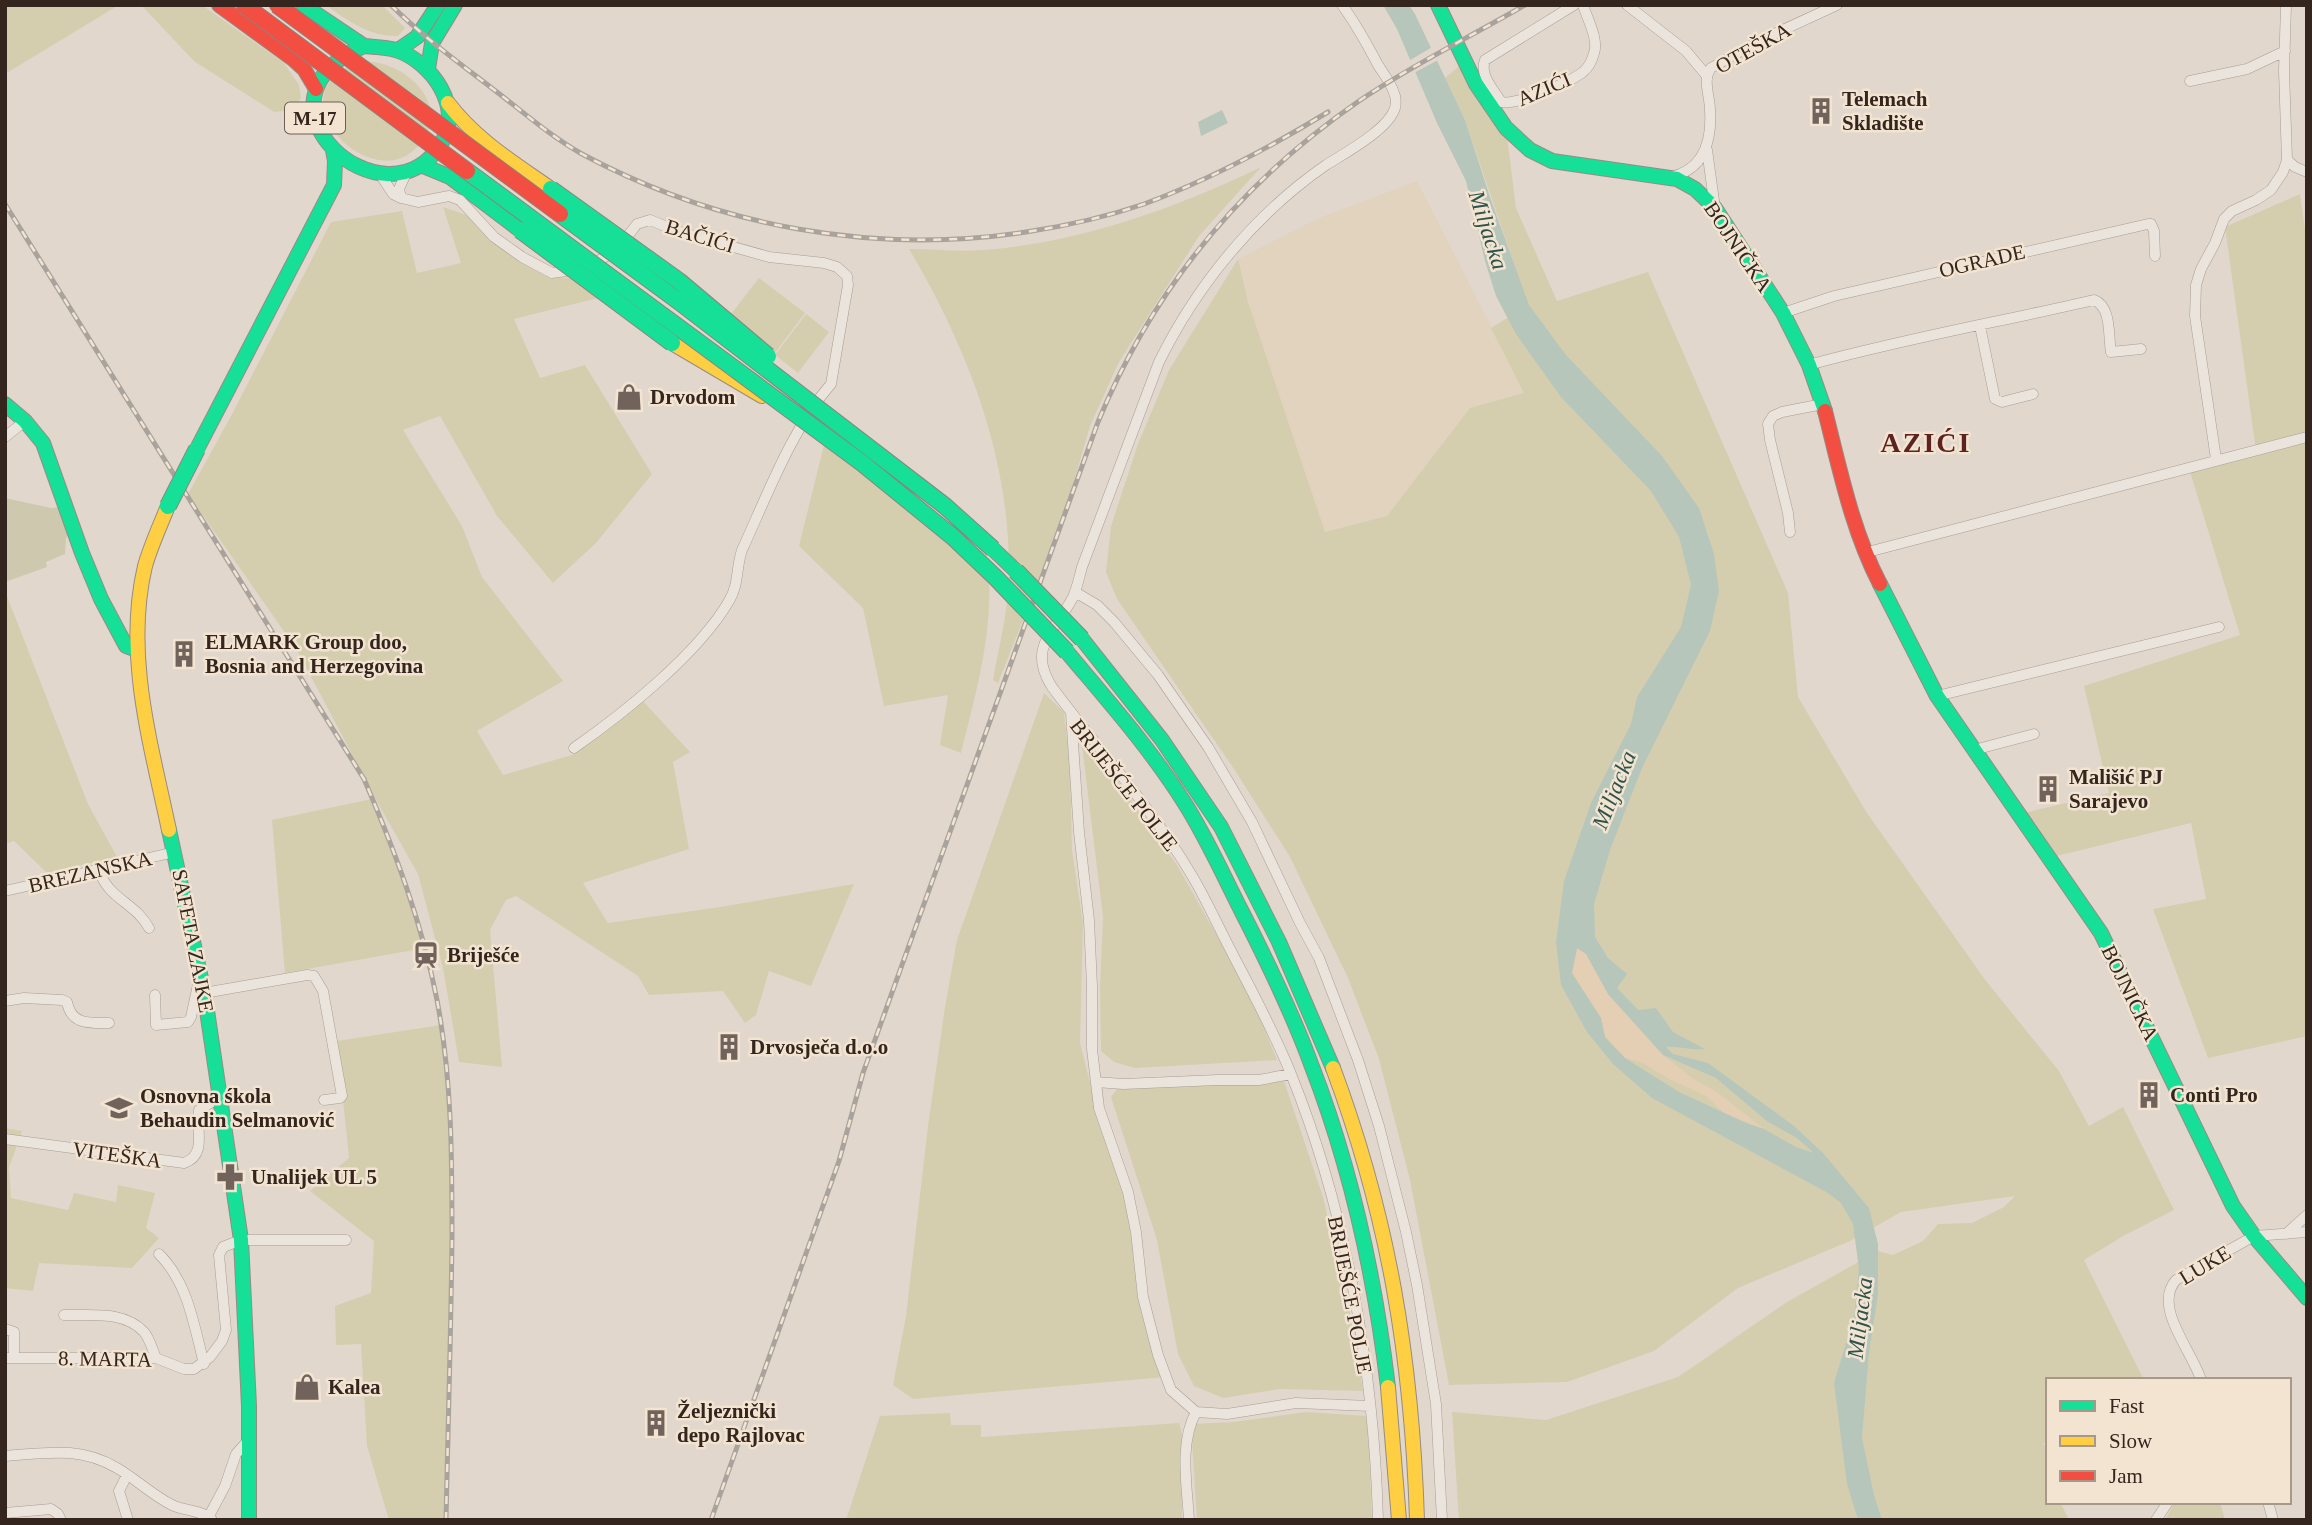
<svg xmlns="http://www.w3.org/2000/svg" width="2312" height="1525" viewBox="0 0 2312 1525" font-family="'Times New Roman',serif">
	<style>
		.farmland { fill: #e1d3bd }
		.green { fill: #d4ceaf }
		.sand { fill: #e4cfb4 }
		.cemetery { fill: #cec8ae }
		.water { fill: #b7c6ba; fill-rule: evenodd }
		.pier { fill: #e2d7cc }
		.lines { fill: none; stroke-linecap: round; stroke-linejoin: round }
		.street-casing { stroke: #a79d95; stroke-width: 11 }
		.fast-casing { stroke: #968c85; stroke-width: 16 }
		.slow-casing { stroke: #968c85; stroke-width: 16 }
		.jam-casing { stroke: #968c85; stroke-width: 16 }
		.street { stroke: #eae4dd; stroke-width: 10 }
		.fast { stroke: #16e098; stroke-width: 14 }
		.slow { stroke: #ffcf43; stroke-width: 14 }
		.jam { stroke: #f24e42; stroke-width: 14 }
		.rail-casing { stroke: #a9a39d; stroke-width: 5 }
		.rail { stroke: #f3e4d2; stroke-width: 2.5; stroke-dasharray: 8; stroke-linecap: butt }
		.fast-bridge-casing { stroke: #8d837c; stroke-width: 18; stroke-linecap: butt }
		.jam-bridge-casing { stroke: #8d837c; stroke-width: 18; stroke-linecap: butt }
		.fast-bridge { stroke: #16e098; stroke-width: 16 }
		.jam-bridge { stroke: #f24e42; stroke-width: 16 }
		.labels { text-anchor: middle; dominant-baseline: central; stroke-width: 5; stroke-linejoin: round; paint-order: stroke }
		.shield { fill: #f3e4d2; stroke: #6d5e54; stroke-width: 2 }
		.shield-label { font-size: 19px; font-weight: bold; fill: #34251e }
		.street-label { font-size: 21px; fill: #34251e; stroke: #f3e4d2 }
		.poi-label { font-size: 21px; font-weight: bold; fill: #34251e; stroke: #f3e4d2; text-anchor: start }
		.water-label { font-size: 23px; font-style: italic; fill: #2e534b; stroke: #f3e4d2 }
		.district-label { font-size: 28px; font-weight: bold; letter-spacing: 2px; fill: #5e2320; stroke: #f3e4d2 }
	</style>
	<rect width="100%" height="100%" fill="#e2d7cc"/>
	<path class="farmland" d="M1417,181l108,212 -55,15 -83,108 -63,16 -76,-230 -10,-43 81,-41z"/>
	<path class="green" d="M5,5h114l-114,69z
		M141,5h61l82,58 15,22 2,13 -9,12 -18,2 -79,-50z
		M326,5h56l23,23 -7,8c-28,1 -50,-15 -72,-31z
		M364,61c46,1 94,50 49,90 -50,42 -144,-64 -49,-90z
		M1463,63l44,73 9,72 41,93 91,-29 140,321 10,104 69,116 119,168 73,90 30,55 34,-19 51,103 -49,25 -41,25 60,120h-96v63h-5l5,8v51h12l9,18h-610l-7,-108 94,8 132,-43 109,-75 91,-51 15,4 30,-14 15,-17 34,-1 32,-16 11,-11 -114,16 -51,29 -112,47 -84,63 -87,31 -118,3 -39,-205 -31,-121 -31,-81 -58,-121 -56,-88 -117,-170 -11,-27 5,-46 27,-82 31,-74 69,-111 10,43 77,230 62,-16 83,-108 54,-15 -33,-65 37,-23 -63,-185 -20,-42z
		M1261,167l-62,69 -80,126 -29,64 -28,96 -64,161 -5,-3c5,-29 13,-60 15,-89 7,-122 -38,-239 -99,-342 25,0 51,3 75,1 97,-8 190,-41 277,-83z
		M2300,194l7,49 -2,706 2,13v74l-99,22 -55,-149 53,-10 -15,-76 -134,33 -33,-43 85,-20 -25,-107 156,-51 -52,-170 68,-14 -31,-224z
		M443,207l27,9 56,49 19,11 31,3 22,19 -84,21 26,59 45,-13 67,109 -56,69 -43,40 -56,-67 -57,-100 -37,14 59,96 20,51 81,104 -86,50 26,44 69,-20 31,-24 37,-33 50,54 -17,10 16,87 -106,34 25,40 112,-16 134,-23 -43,102 -42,-15 -13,44 -11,8 -22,-32 -74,4 -11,-19 -122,-80 -10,4 -16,30 12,137 -43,-5 -16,-94 -25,-94 -43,-76 -78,-148 -109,-156 42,-76 101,-196 71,-11 15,62 44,-10z
		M759,278l46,35 -31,41 -46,-36z
		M806,314l23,18 -31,41 -23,-18z
		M825,441l95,76 69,62c3,58 -14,118 -28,174l-21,-8 8,-50 -64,11 -21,-98 -64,-62z
		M5,591l83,213 29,53 -70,16 -33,-32 -9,3z
		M1044,693l20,19 6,55 2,83 11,73 -3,120 19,75 28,87 38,172 -252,22 -20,-14 13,-69 22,-190 17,-119 12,-67z
		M1080,729l97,136 75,133 25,62 -142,8 -21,-6 -13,-11 -1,-63 3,-71z
		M372,799c21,49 39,98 53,149l-140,25 -13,-153z
		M441,1025c21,163 8,330 5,495h-57l-22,-74 -6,-102 -25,1 -1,-39 36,-13 3,-52 -64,-50 39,-33 -12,-117z
		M1283,1078l40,119 27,116 13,78 -83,-2 -57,9 -29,-12 -16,-32 -21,-114 -46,-143 6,-8z
		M5,1128l17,3 -13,37 2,30 57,12 6,-17 42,9 2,-17 37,8 -9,35 13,10 -27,30 -93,-5 -6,28 -28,-3z
		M1306,1412l62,4 4,104h-175l-6,-96 43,-2z
		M950,1413l1,12h30v12l198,-14 3,10v87h-336l34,-104z
		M2175,1502h45l5,18h-60z"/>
	<path class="sand" d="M1577,948l9,6 22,40 55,61 29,23 25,14 47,37 -40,-16 -18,-17 -37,-17 -26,-16 -18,-5 -20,-21 -4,-19 -29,-45z"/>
	<path class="cemetery" d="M5,498l46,10 10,-1 8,26 -3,5 -1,16 -19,8 1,5 -42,15z"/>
	<path class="water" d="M1383,5h26l6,9 50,106 25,77 39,108 37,50 96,101 37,52 15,46 5,37 -9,40 -68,137 -32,82 -16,54 1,33 13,21 19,16 -10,14 21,22 18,-2 17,24 32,17c-14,2 -25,-3 -39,-2l7,7 35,9 86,63 29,27 46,55 9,36v50l-9,59 -7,85 12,57 8,25h-24l-11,-36 -13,-101 20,-66 5,-48 -6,-45 -12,-21 -13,-10 -176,-95 -39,-34 -26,-32 -26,-47 -5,-43 8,-61 27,-78 40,-79 6,-27 44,-70 10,-42 -12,-48 -28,-46 -90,-94 -45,-63 -20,-38 -11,-35 -19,-80 -29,-58 -40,-94zM1577,948l9,6 22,40 55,61 53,23 52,44 29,16 17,15 -18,-6 -32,-18 -18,-6 -67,-31 -54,-34 -20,-21 -4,-19 -29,-45z
		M1222,110l6,13 -27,13 -3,-14z"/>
	<path class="pier" d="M1434,46l6,13 -28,15 -5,-12z"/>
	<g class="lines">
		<defs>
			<path id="street" d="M1342,5c14,19 25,39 36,60 5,8 13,18 16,28 2,4 2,11 1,15 -7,22 -50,45 -69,57 -71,49 -129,120 -167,197l-77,205c-3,11 -5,22 -10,32 -18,33 -45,49 -20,88 46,62 100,121 139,187 14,23 25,48 37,71 22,43 45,84 63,129 56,139 83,297 87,446
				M1574,5l-89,55c-6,15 9,30 16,42 15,4 69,-20 82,-30 6,-5 9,-11 11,-19 5,-13 -7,-35 -11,-48
				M1627,5l59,46 21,25
				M2190,81l57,-12 38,-18
				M1707,150l8,58
				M2287,160l8,7 12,5
				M380,174l13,20 8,4 17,4 31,-6 11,4 34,37 28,20 30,16 21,-3
				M1670,177c34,-7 42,-36 40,-67 0,-14 -8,-30 1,-42l50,-28 76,-35
				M401,198l-2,-9 8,-18
				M1783,313l51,-17 314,-72h3l3,7 1,25
				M1980,326l15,73 7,3 31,-8
				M1809,365c94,-26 190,-43 285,-65 18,7 14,36 17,52l30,-3
				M5,437l20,-16
				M2216,459l-21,-143 1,-31 5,-16 14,-26 9,-24 8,-8 24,-11 15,-10 12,-18 4,-12 -3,-89 2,-66
				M1790,532l-2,-19 -18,-73 -2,-16 5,-8 9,-4 41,-8
				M1864,553l443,-116
				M1075,592l22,13 17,17 44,53 50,72 44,75 48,101 19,35 39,102 21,66 27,106 11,53 19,119 6,116
				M1937,696l282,-69
				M1071,713l8,119 10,88 3,66v63l7,59 29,84 8,40 7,65 15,58 13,35 25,22c-17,31 -9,73 -7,108
				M574,748c50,-35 124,-94 155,-147 10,-16 7,-34 13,-51 25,-54 50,-122 89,-166l17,-99 -1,-9 -10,-9 -13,-4 -55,-6 -92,-26 -27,-11 -13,4 -20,26 -26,15
				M1974,750l60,-16
				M99,869c8,30 36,33 50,59
				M5,891l170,-39
				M204,993l103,-18 7,1 9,15 2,11 17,94 -2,2 -16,2
				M155,995l1,30 32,-3 3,-5 8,-37
				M5,1001l19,-3 38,2 5,2c4,23 23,21 42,21
				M1096,1082l27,2 95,-4h41l32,-6
				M5,1139l179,24c24,-8 11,-35 15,-53l21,-13
				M2286,1234l21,-19
				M159,1254c29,29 35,71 45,110
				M64,1315c27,1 60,-5 80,17 6,7 8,17 12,26
				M5,1329l9,3v25
				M5,1358h151l28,11h10l16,-12 12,-16 4,-11 -7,-75 4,-8 18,-7h105
				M2201,1380c-8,-28 -49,-73 -25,-100l78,-44 53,-4
				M1196,1412l31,2 69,-11 74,3
				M5,1456c42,-3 74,-10 112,12 19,11 35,27 55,37 12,6 31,5 40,15
				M127,1475l-8,16 9,29
				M2268,1502l5,18
				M5,1513l46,-4 7,5 3,6
				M209,1516l16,-30 11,-32 8,-9 6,-2
				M2156,1520l12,-18"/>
			<path id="fast" d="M303,5l61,41
				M1438,5l38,79 30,44 24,22 22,11 125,18 18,10 20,19 68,105 26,52 16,46
				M364,46c10,1 22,1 32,4 36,12 68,57 45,94 -56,89 -205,-43 -77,-98z
				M398,50l19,-13 21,-32
				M428,69l4,-26 23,-38
				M421,165l29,12 70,53
				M5,404l20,17 18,22 39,110 19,46 25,47 11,4
				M197,449l137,-264 1,-24 -2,-11
				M993,549l23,22
				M1880,584l57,112 164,237 132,273 21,30 53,62
				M1082,639l80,101 59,87 58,115 54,126
				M1067,652c41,49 83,96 117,150 23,36 40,75 59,112 25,49 49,98 68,150 40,103 64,214 77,323
				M169,830l36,167 36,243 8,166v114"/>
			<path id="slow" d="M448,103c28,37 66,60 103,86
				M672,343l90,53
				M168,506c-8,20 -17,39 -23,60 -21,89 6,178 24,264
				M1333,1068c56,150 79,292 84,452
				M1388,1387l11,133"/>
			<path id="jam" d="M219,5l74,54 11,10 12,20
				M1825,411c15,59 27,119 55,173"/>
		</defs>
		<use href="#street" class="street-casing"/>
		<use href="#fast" class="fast-casing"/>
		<use href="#slow" class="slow-casing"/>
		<use href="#jam" class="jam-casing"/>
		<use href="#street" class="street"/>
		<use href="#fast" class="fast"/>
		<use href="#slow" class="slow"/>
		<use href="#jam" class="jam"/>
		<defs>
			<path id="rail" d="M391,5c31,31 67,57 102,84 29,22 57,47 89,65 136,73 292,101 444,78 40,-6 80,-15 118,-28 65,-24 125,-56 184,-92
				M5,204l359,575c31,72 58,144 73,221 15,79 15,159 15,238 -1,94 -4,188 -6,282
				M711,1520l128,-359 24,-88 235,-651c55,-133 142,-239 261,-321 53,-36 111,-64 166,-96"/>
		</defs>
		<use href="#rail" class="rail-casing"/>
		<use href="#rail" class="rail"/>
		<defs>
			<path id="fast-bridge" d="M467,171l395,292 91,74 43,41 71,74
				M551,189l128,92 89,75
				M560,214l121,89 264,203 48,43
				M520,230l152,113
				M168,506l29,-57
				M1016,571l66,68"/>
			<path id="jam-bridge" d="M244,5l223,166
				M277,5l283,209"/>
		</defs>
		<use href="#fast-bridge" class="fast-bridge-casing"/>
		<use href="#jam-bridge" class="jam-bridge-casing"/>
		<use href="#fast-bridge" class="fast-bridge"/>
		<use href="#jam-bridge" class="jam-bridge"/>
	</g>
	<defs>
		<symbol id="building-bare" viewBox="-9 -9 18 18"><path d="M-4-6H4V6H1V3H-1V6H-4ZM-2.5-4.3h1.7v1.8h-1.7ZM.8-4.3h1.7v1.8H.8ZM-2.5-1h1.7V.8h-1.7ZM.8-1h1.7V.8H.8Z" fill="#71635b" stroke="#f3e4d2" stroke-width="2.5" paint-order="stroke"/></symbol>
		<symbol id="shop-bare" viewBox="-9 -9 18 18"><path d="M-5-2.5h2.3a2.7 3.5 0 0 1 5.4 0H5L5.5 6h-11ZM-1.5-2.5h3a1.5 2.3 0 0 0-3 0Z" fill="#71635b" stroke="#f3e4d2" stroke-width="2.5" paint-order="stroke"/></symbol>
		<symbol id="station-bare" viewBox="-9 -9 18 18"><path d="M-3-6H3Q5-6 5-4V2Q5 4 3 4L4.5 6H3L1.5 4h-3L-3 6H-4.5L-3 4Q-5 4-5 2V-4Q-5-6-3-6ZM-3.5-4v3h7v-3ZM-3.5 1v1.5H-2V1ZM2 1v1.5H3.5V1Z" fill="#71635b" stroke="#f3e4d2" stroke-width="2.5" paint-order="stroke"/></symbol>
		<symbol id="school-bare" viewBox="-9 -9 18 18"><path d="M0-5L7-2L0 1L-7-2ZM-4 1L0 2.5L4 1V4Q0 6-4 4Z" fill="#71635b" stroke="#f3e4d2" stroke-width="2.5" paint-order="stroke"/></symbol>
		<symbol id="pharmacy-bare" viewBox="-9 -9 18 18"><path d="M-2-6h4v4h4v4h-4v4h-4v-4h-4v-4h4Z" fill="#71635b" stroke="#f3e4d2" stroke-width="2.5" paint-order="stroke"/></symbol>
	</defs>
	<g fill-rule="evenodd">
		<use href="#building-bare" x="1802" y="92" width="38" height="38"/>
		<use href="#shop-bare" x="610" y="378" width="38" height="38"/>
		<use href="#building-bare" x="165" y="635" width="38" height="38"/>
		<use href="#building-bare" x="2029" y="770" width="38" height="38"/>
		<use href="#station-bare" x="407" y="936" width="38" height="38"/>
		<use href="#building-bare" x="710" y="1028" width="38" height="38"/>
		<use href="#building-bare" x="2130" y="1076" width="38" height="38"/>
		<use href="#school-bare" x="100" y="1089" width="38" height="38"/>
		<use href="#pharmacy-bare" x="211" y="1158" width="38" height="38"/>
		<use href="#shop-bare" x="288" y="1368" width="38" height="38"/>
		<use href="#building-bare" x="637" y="1404" width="38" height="38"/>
	</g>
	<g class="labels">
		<rect class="shield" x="285" y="102.5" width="60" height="31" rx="5"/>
		<g class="shield-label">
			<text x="315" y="118">M-17</text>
		</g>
		<g class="street-label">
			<text transform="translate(1753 48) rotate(-29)">OTEŠKA</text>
			<text transform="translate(1544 89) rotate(-23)">AZIĆI</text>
			<text transform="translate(700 236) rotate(17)">BAČIĆI</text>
			<text transform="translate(1738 247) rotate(56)">BOJNIČKA</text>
			<text transform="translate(1982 261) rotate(-13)">OGRADE</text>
			<text transform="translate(1124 785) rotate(52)">BRIJEŠĆE POLJE</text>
			<text transform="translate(90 872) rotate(-13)">BREZANSKA</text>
			<text transform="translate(193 941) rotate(79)">SAFETA ZAJKE</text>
			<text transform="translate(2130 993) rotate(64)">BOJNIČKA</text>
			<text transform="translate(117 1155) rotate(8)">VITEŠKA</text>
			<text transform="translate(2205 1265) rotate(-31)">LUKE</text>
			<text transform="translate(1350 1295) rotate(79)">BRIJEŠĆE POLJE</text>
			<text transform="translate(105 1359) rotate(1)">8. MARTA</text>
		</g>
		<g class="poi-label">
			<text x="1842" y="99">Telemach<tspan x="1842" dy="24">Skladište</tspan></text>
			<text x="650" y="397">Drvodom</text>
			<text x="205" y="642">ELMARK Group doo,<tspan x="205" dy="24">Bosnia and Herzegovina</tspan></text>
			<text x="2069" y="777">Mališić PJ<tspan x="2069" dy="24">Sarajevo</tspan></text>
			<text x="447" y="955">Briješće</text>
			<text x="750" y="1047">Drvosječa d.o.o</text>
			<text x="2170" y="1095">Conti Pro</text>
			<text x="140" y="1096">Osnovna śkola<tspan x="140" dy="24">Behaudin Selmanović</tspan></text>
			<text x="251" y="1177">Unalijek UL 5</text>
			<text x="328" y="1387">Kalea</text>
			<text x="677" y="1411">Željeznički<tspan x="677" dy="24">depo Rajlovac</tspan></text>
		</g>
		<g class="water-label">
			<text transform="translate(1488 230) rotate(72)">Miljacka</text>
			<text transform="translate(1614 790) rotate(-68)">Miljacka</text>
			<text transform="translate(1860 1318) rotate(-83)">Miljacka</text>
		</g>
		<g class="district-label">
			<text x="1926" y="442">AZIĆI</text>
		</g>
	</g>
	<rect width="2312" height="1525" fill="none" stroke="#34251e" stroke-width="14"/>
	<rect x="2046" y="1378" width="245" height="126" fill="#f3e4d2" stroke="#a7988a" stroke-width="2"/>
	<rect x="2060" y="1401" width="35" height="10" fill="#16e098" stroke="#a7988a" stroke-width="2"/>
	<text x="2109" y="1413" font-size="21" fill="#34251e">Fast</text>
	<rect x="2060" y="1436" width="35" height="10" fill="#ffcf43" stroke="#a7988a" stroke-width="2"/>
	<text x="2109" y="1448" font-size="21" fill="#34251e">Slow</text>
	<rect x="2060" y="1471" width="35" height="10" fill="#f24e42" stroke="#a7988a" stroke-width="2"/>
	<text x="2109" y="1483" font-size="21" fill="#34251e">Jam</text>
</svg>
